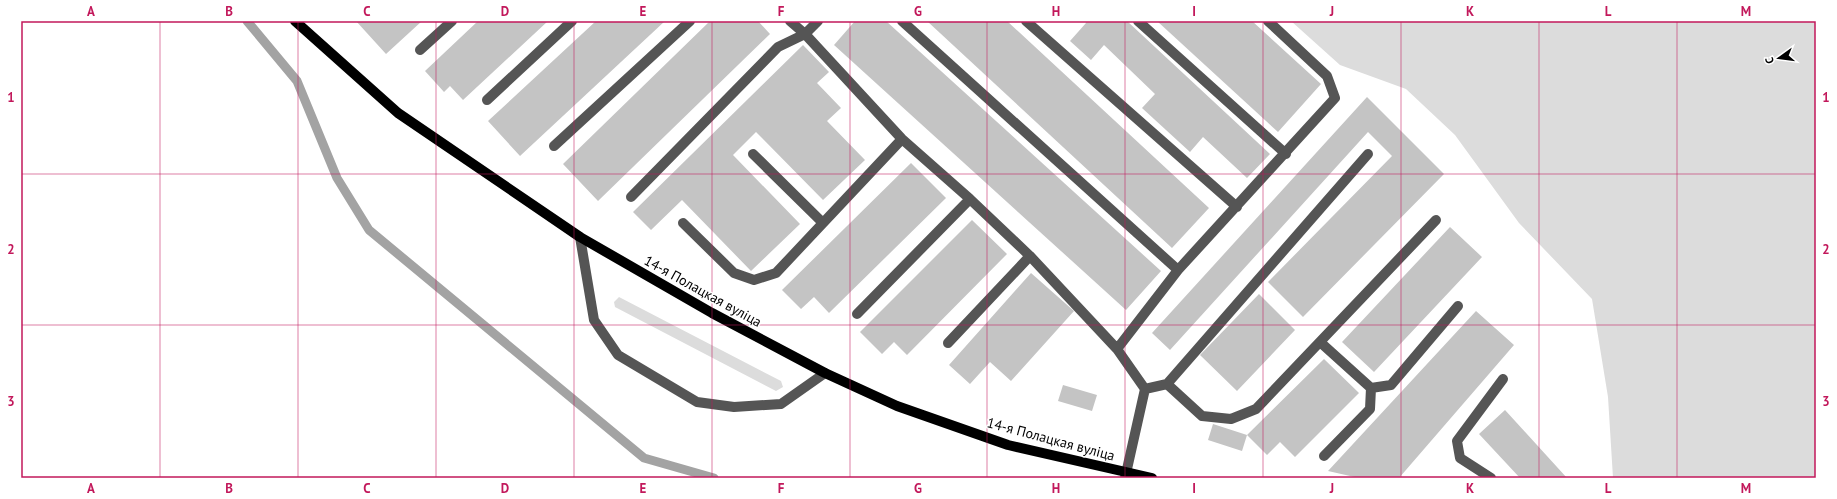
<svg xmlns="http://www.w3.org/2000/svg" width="1837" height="499" viewBox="0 0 1837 499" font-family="'PT Sans',sans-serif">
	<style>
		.green { fill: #dcdcdc }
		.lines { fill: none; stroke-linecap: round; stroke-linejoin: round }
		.stream { stroke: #a3a3a3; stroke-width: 9 }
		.building { fill: #c4c4c4 }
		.minor { stroke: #555; stroke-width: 10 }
		.major { stroke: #000; stroke-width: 10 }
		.grid { fill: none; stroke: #c2185b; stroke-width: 1; stroke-opacity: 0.55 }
		.labels { text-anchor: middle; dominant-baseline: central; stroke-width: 3; stroke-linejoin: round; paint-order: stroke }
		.street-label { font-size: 14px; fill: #000; stroke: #fff }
		.neatline { fill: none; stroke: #c2185b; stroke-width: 1.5 }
		.grid-label { font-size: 13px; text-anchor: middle; font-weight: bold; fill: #c2185b }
	</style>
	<rect width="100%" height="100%" fill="#fff"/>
	<path class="green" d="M1291,21h525v457h-203l-5,-81 -16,-98 -73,-76 -64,-88 -49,-46 -66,-24z
		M619,297l162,84 2,6 -7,4 -161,-84 -1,-5z"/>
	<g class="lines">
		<path class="stream" d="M247,21l50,60 40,97 32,52 275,228 70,20"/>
	</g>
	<path class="building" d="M356,21h66l-36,33z
		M478,21h70l-85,79 -13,-14 -6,6 -19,-21z
		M596,21h69l-145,135 -32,-35z
		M710,21h48l12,13 -172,167 -35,-37z
		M855,21h31l275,250 -35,39 -292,-265z
		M927,21h80l202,187 -37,40z
		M1085,21h42l143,133 -23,24 -44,-41 -13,15 -48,-44 13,-14 -51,-49 -13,15 -21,-19 16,-18z
		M1157,21h95l69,63 -43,48z
		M803,45l26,27 -12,11 24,25 -14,13 38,39 -42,40 -67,-68 -23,23 67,69 -49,47 -69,-71 -31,30 -18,-18z
		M1367,97l77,77 -141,143 -35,-35 124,-126 -24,-24 -198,218 -18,-17z
		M911,163l35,35 -117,115 -15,-16 -13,12 -19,-19z
		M972,220l35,34 -100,101 -13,-13 -12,12 -22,-22z
		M1450,227l32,30 -108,115 -32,-30z
		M1031,273l43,38 -63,70 -21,-19 -20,22 -21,-19z
		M1259,294l36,36 -58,61 -37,-36z
		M1476,311l38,34 -115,133h-40l-31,-7z
		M1324,359l35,34 -64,64 -15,-15 -13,13 -20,-20z
		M1063,385l34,10 -5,16 -34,-10z
		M1505,410l62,68h-47l-41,-44z
		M1213,424l34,11 -5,16 -34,-11z"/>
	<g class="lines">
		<path class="minor" d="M790,21l15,13 97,105 68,60 60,57 87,93 28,40 -20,89
			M902,21l276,249
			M1026,21l211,186
			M1138,21l148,133
			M420,50l32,-29
			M487,100l85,-79
			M554,146l136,-125
			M753,154l70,69
			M631,197l147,-150 27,-13 13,-13
			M683,223l51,50 20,7 22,-7 126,-134
			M580,237l14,83 24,35 79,47 37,5 47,-3 44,-31
			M857,314l113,-115
			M1320,342l51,46 20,-3 67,-79
			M948,343l82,-87
			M1117,349l61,-79 157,-172 -8,-22 -59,-55
			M1167,384l35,32 29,3 25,-10 180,-189
			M1145,389l22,-5 201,-230
			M1324,456l46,-47 1,-21
			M1491,478l-31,-20 -3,-17 46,-62"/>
		<path class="major" d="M295,21l103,92 182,124 132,76 113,60 72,33 111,39 144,33"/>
	</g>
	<path class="grid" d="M160,21v457M298,21v457M436,21v457M574,21v457M712,21v457M850,21v457M987,21v457M1125,21v457M1263,21v457M1401,21v457M1539,21v457M1677,21v457M21,174h1795M21,325h1795"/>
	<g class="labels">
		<g class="street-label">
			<text transform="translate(703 291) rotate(29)">14-я Полацкая вуліца</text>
			<text transform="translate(1051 439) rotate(15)">14-я Полацкая вуліца</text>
		</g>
	</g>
	<rect width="1837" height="499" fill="none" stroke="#ffffff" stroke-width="44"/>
	<g transform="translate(1779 58) rotate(256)" stroke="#ffffff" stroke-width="3" paint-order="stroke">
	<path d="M0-3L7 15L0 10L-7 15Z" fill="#000000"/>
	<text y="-6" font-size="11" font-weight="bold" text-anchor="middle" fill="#000000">С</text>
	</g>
	<rect x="22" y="22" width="1793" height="455" class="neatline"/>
	<g class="grid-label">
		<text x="91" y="16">A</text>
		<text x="229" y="16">B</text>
		<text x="367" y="16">C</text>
		<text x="505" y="16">D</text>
		<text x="643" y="16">E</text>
		<text x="781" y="16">F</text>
		<text x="918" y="16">G</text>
		<text x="1056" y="16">H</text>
		<text x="1194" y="16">I</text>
		<text x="1332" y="16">J</text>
		<text x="1470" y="16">K</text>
		<text x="1608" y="16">L</text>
		<text x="1746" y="16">M</text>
		<text x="11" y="102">1</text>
		<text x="1826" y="102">1</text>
		<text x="11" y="254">2</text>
		<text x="1826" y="254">2</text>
		<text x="11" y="406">3</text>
		<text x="1826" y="406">3</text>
		<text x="91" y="493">A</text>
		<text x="229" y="493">B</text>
		<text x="367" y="493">C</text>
		<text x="505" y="493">D</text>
		<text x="643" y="493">E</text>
		<text x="781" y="493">F</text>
		<text x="918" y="493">G</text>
		<text x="1056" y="493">H</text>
		<text x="1194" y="493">I</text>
		<text x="1332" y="493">J</text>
		<text x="1470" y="493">K</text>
		<text x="1608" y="493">L</text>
		<text x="1746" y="493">M</text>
	</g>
</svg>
